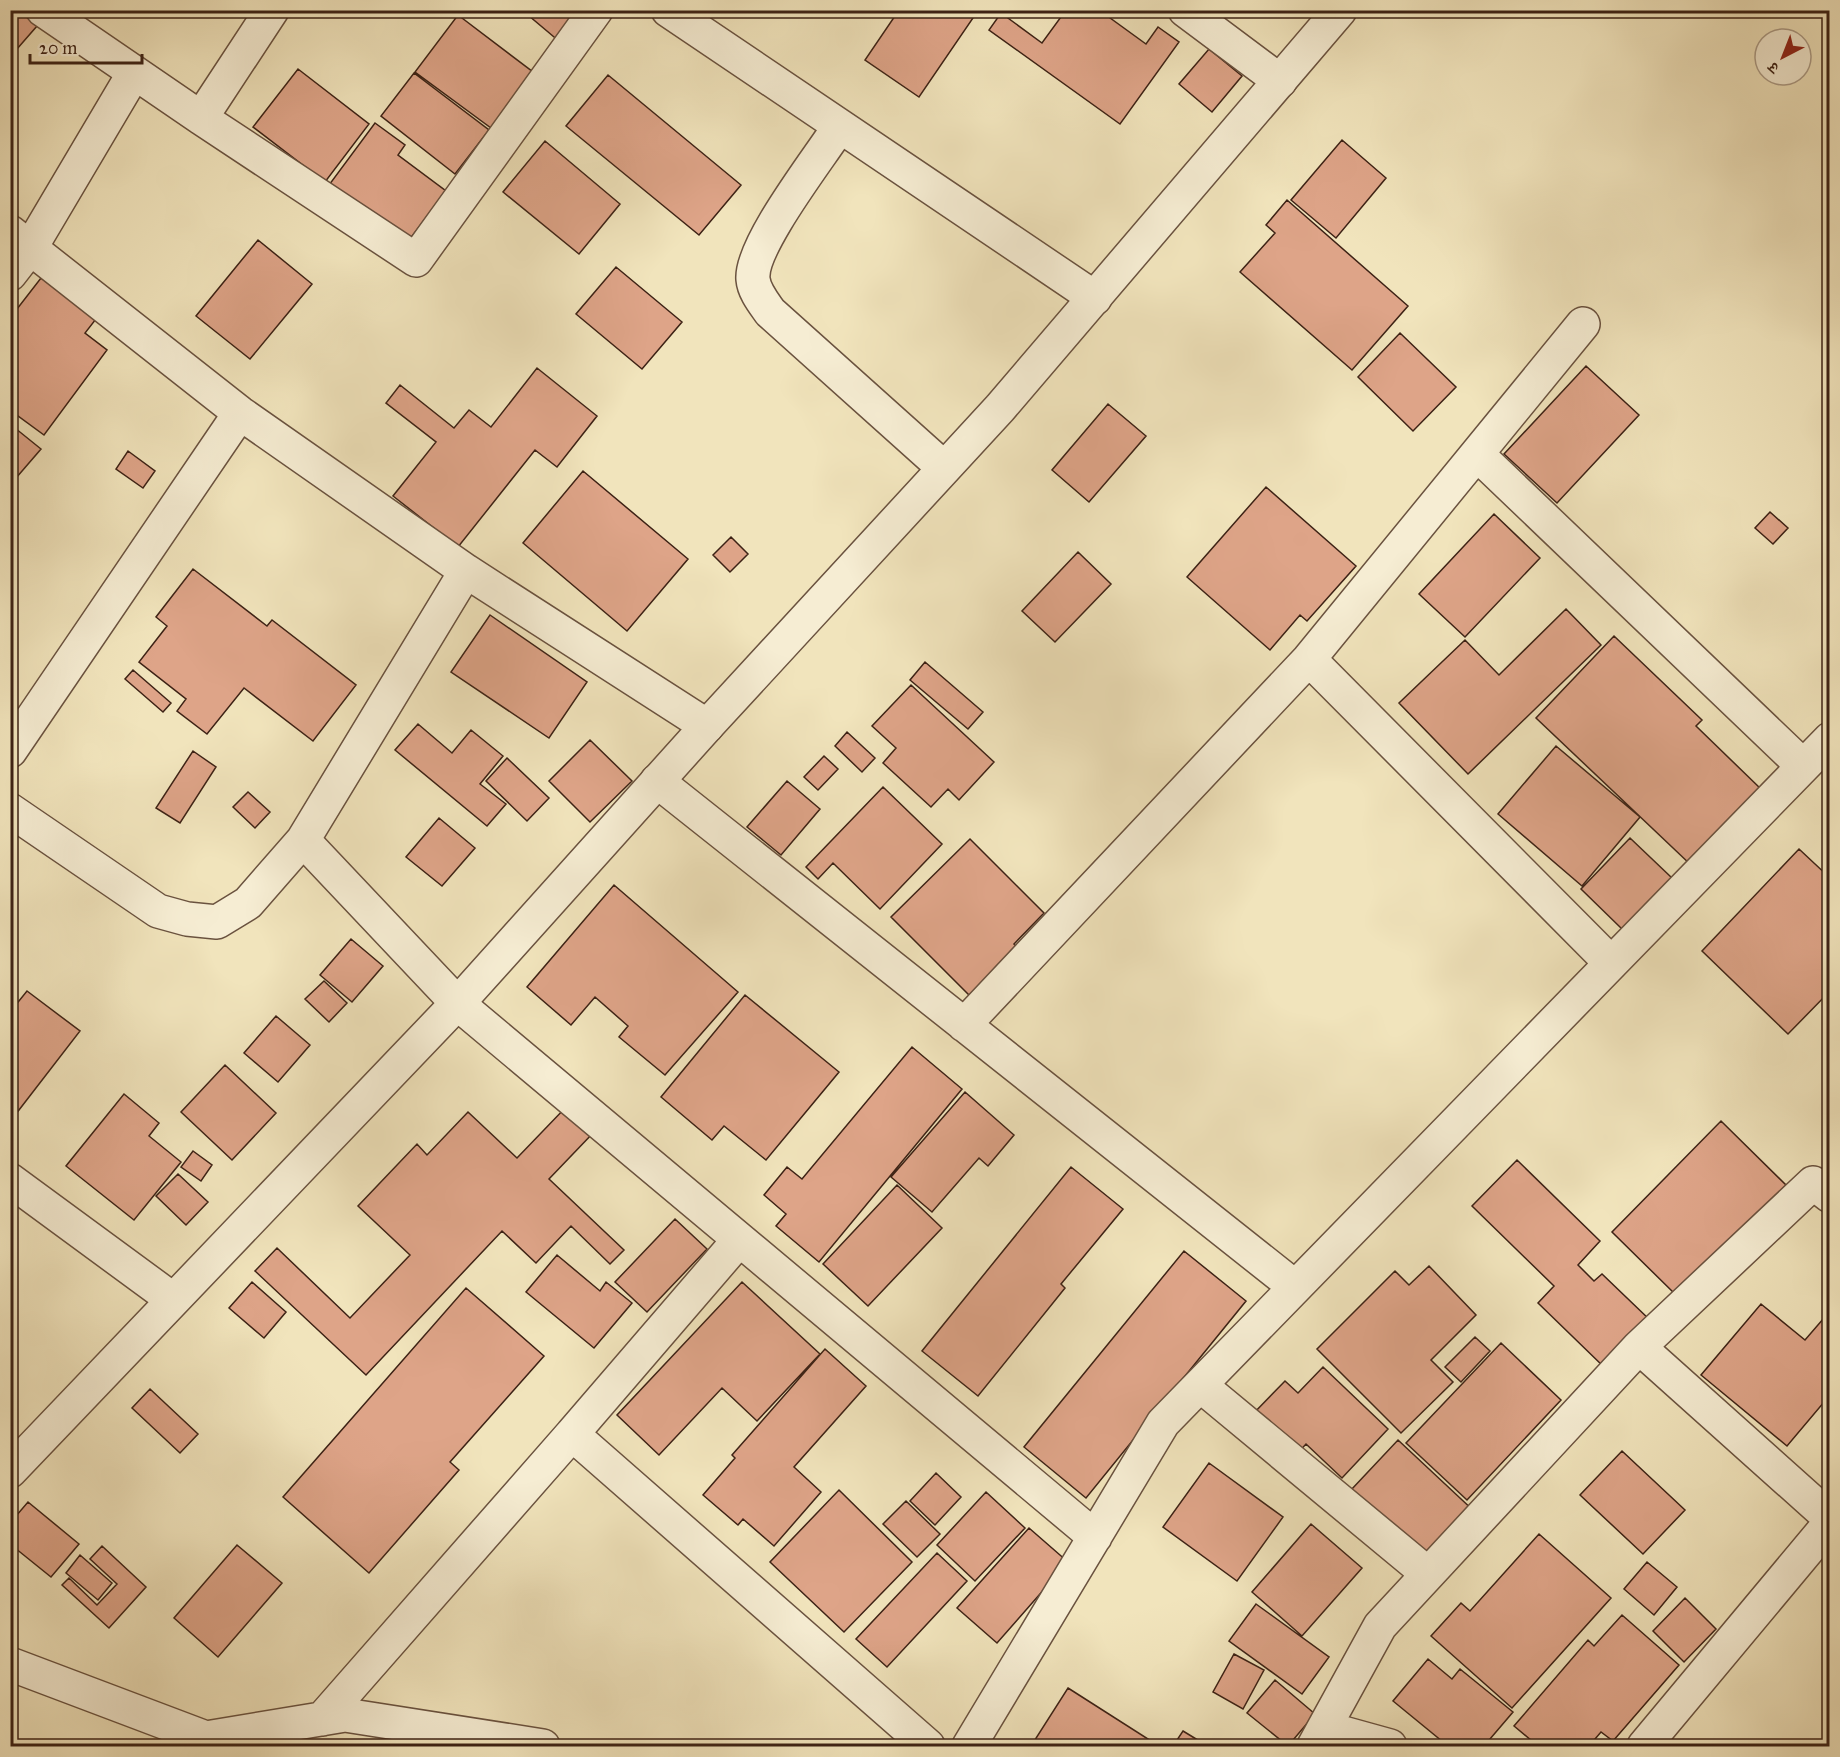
<svg xmlns="http://www.w3.org/2000/svg" width="1840" height="1757" viewBox="0 0 1840 1757" font-family="'IM FELL Great Primer','Noto Serif Devanagari',serif">
	<style>
		.building { fill: #dea488; stroke: #3d2215; stroke-width: 1.5 }
		.lines { fill: none; stroke-linecap: round; stroke-linejoin: round }
		.minor-casing { stroke: #6a523f; stroke-width: 36 }
		.tertiary-casing { stroke: #6a523f; stroke-width: 36 }
		.minor { stroke: #f6edd3; stroke-width: 33 }
		.tertiary { stroke: #f6edd3; stroke-width: 33 }
	</style>
	<rect width="100%" height="100%" fill="#f1e4bc"/>
	<filter id="stains"><feTurbulence type="fractalNoise" baseFrequency=".00333" numOctaves="4"/><feColorMatrix values="0 0 0 0 .2 0 0 0 0 .09 0 0 0 0 .02 0 0 0 .5 -.17"/></filter>
	<radialGradient id="worn" r=".72"><stop offset=".6" stop-color="#630" stop-opacity="0"/><stop offset="1" stop-color="#630" stop-opacity=".3"/></radialGradient>
	<path class="building" d="M10,10h8l19,16 -27,31z
		M522,10h64l-26,32z
		M899,10h63l11,8 -54,79 -54,-37z
		M1066,10h33l47,34 12,-17 21,15 -59,82 -131,-94 12,-17 41,30z
		M458,15l75,57 -42,56 -76,-56z
		M1209,49l33,27 -30,36 -33,-28z
		M298,69l71,55 -44,58 -72,-55z
		M414,73l75,57 -34,44 -74,-58z
		M608,75l133,110 -42,50 -133,-109z
		M375,123l30,22 -7,10 48,36 -39,52 -78,-58z
		M1342,140l44,38 -50,60 -45,-38z
		M545,141l75,63 -41,50 -76,-62z
		M1287,200l121,106 -56,64 -112,-98 35,-39 -9,-8z
		M258,240l54,44 -62,75 -54,-43z
		M616,267l66,55 -40,47 -66,-55z
		M41,278l55,41 -11,14 22,17 -63,85 -34,-25v-92z
		M1400,333l56,54 -43,44 -55,-54z
		M1586,366l53,49 -82,88 -53,-49z
		M537,368l60,48 -40,51 -22,-17 -77,97 -65,-51 43,-54 -50,-39 14,-18 54,43 15,-18 22,17z
		M1108,404l38,32 -57,66 -37,-32z
		M10,424l31,25 -31,36z
		M128,451l27,20 -12,17 -27,-19z
		M583,471l105,88 -61,72 -104,-88z
		M1266,487l90,79 -49,55 -7,-6 -30,35 -83,-73z
		M1770,512l18,16 -15,16 -18,-16z
		M1494,514l46,44 -75,79 -46,-43z
		M731,537l17,17 -18,18 -17,-17z
		M1078,552l33,32 -56,58 -33,-31z
		M193,569l74,57 5,-6 84,65 -43,56 -69,-53 -37,46 -30,-23 9,-12 -47,-37 28,-36 -11,-9z
		M1566,609l35,36 -133,129 -69,-71 66,-63 34,35z
		M490,615l97,67 -38,56 -98,-66z
		M1614,636l88,84 -6,6 67,65 -71,75 -156,-148z
		M925,662l58,50 -15,17 -58,-49z
		M133,670l38,33 -8,9 -38,-33z
		M911,685l83,77 -35,38 -11,-11 -17,18 -48,-44 13,-15 -24,-22z
		M418,724l34,29 19,-23 32,26 -23,28 26,20 -19,22 -92,-76z
		M847,732l28,26 -13,14 -27,-26z
		M590,740l42,41 -42,41 -41,-41z
		M1556,746l84,71 -58,69 -84,-72z
		M193,751l23,16 -36,56 -24,-15z
		M824,756l14,13 -20,21 -14,-13z
		M507,758l42,40 -22,23 -41,-40z
		M787,781l33,28 -39,46 -34,-28z
		M883,787l59,57 -62,65 -47,-46 -15,16 -12,-12z
		M248,792l22,20 -15,16 -22,-21z
		M439,818l36,30 -33,38 -36,-29z
		M1630,838l42,40 -49,52 -42,-41z
		M970,839l74,74 -30,31 10,11 -54,41 -79,-79z
		M1799,849l31,29v113l-42,43 -86,-83z
		M614,885l124,107 -73,83 -46,-38 9,-11 -33,-29 -24,28 -44,-38z
		M351,939l32,27 -31,36 -32,-27z
		M324,981l23,22 -18,19 -24,-23z
		M27,991l53,40 -68,88 -2,-107z
		M745,995l94,77 -73,88 -42,-34 -12,14 -51,-43z
		M276,1016l34,29 -32,37 -34,-29z
		M912,1047l50,42 -143,173 -43,-36 10,-12 -22,-19 23,-28 15,12z
		M225,1065l51,48 -44,47 -51,-48z
		M965,1092l49,43 -26,31 -9,-8 -47,54 -41,-35z
		M124,1094l35,29 -10,13 32,26 -47,58 -68,-54z
		M567,1106l27,26 -45,47 75,71 -14,14 -39,-38 -35,37 -34,-32 -136,144 -111,-104 22,-23 73,70 60,-63 -52,-49 59,-62 10,11 41,-43 49,46z
		M1721,1121l65,64 -109,111 -65,-64z
		M193,1151l19,14 -11,16 -20,-14z
		M1517,1160l83,81 -22,24 16,16 8,-7 50,48 -46,47 -68,-66 16,-17 -82,-80z
		M1071,1167l52,42 -62,75 4,4 -87,108 -56,-45z
		M178,1174l30,28 -22,23 -30,-29z
		M897,1185l45,43 -74,78 -45,-42z
		M675,1219l32,30 -60,63 -32,-30z
		M1184,1251l62,50 -160,197 -62,-51z
		M557,1255l43,36 6,-9 26,21 -38,45 -68,-56z
		M1429,1266l47,49 -45,45 22,22 -52,51 -84,-84 78,-78 14,14z
		M252,1282l34,30 -22,26 -35,-30z
		M742,1282l78,72 -63,67 -35,-33 -63,67 -42,-40z
		M466,1288l78,68 -94,106 9,8 -90,103 -86,-76z
		M1761,1304l44,36 25,-29v84l-43,51 -86,-71z
		M1475,1337l15,14 -29,31 -16,-15z
		M1501,1343l60,57 -94,100 -61,-57z
		M825,1349l41,37 -72,81 27,25 -47,54 -31,-27 -5,6 -35,-30 32,-37 -3,-3z
		M1323,1367l65,62 -46,49 -36,-34 -12,13 -43,-41 34,-35 13,12z
		M150,1389l48,45 -18,19 -48,-45z
		M1398,1440l78,73 -47,50 -78,-73z
		M1622,1451l63,59 -42,44 -63,-59z
		M1209,1463l74,54 -46,64 -74,-54z
		M936,1473l25,24 -26,28 -25,-24z
		M839,1490l73,72 -68,70 -74,-70z
		M986,1492l39,36 -50,53 -38,-36z
		M906,1501l34,33 -23,23 -34,-33z
		M28,1502l51,42 -28,33 -41,-33v-21z
		M1311,1524l51,44 -60,68 -50,-44z
		M1029,1528l39,34 -71,81 -40,-35z
		M1539,1534l72,64 -99,110 -81,-72 30,-33 9,8z
		M237,1545l45,38 -64,74 -44,-39z
		M102,1546l44,41 -37,41 -47,-43 7,-7 28,27 20,-21 -27,-25z
		M937,1553l30,28 -80,86 -31,-28z
		M80,1555l32,28 -14,17 -32,-27z
		M1647,1562l30,25 -23,28 -30,-26z
		M1685,1598l31,31 -32,33 -31,-31z
		M1256,1604l73,53 -27,37 -73,-53z
		M1622,1615l57,50 -66,76 -12,-9 -12,14h-51l-24,-20 74,-86 6,6z
		M1234,1654l30,16 -21,39 -30,-17z
		M1428,1659l24,20 8,-10 53,43 -29,34h-36l-55,-45z
		M1275,1680l40,34 -27,32 -41,-33z
		M1068,1688l91,58h-128z
		M1183,1731l18,11 13,4h-41z"/>
	<g class="lines">
		<defs>
			<path id="minor" d="M43,10l158,108 215,142 180,-250
				M668,10l427,288
				M1185,10l95,71
				M201,118l71,-108
				M839,127c-19,30 -89,119 -86,152 1,12 10,23 17,33l174,156
				M10,232l230,181 226,158 241,155
				M10,274l21,-27 103,-174
				M1477,454l326,312
				M1309,659l274,-335
				M10,751l230,-338
				M657,781l638,506
				M10,810l148,101 29,8 30,3 31,-19 55,-63 154,163 638,534
				M303,840l163,-269
				M964,1025l345,-366 302,304
				M10,1180l162,119
				M1830,1196l-17,-13 -174,164 191,171
				M1200,1385l228,189
				M572,1434l167,-194
				M10,1664l196,74 139,-23 198,31
				M322,1719l250,-285 356,312
				M1325,1728l65,18
				M969,1746l194,-323 667,-684
				M1314,1746l66,-120 259,-279
				M1644,1746l186,-223"/>
			<path id="tertiary" d="M10,1471l458,-479 239,-266 293,-318 340,-398"/>
		</defs>
		<use href="#minor" class="minor-casing"/>
		<use href="#tertiary" class="tertiary-casing"/>
		<use href="#minor" class="minor"/>
		<use href="#tertiary" class="tertiary"/>
	</g>
	<rect width="1840" height="1757" fill="none" stroke="#f1e4bc" stroke-width="36"/>
	<rect x="12" y="12" width="1816" height="1733" fill="none" stroke="#3d2215" stroke-width="3"/>
	<rect x="18" y="18" width="1804" height="1721" fill="none" stroke="#3d2215" stroke-width="1.5"/>
	<g transform="translate(1783 57) rotate(222)"><circle r="28" fill="#f6edd3" stroke="#ac9c87" stroke-width="1.5"/>
	<path d="M0-4.5L10 22L0 15L-10 22Z" fill="#8f2418"/>
	<text y="-9" font-size="16" font-weight="bold" text-anchor="middle" fill="#3d2215">उ</text>
	</g>
	<path d="M30 54v9h112v-9" fill="none" stroke="#3d2215" stroke-width="3"/>
	<text x="39" y="54" font-size="18" fill="#3d2215" stroke="#f6edd3" stroke-width="4.5" paint-order="stroke">20 m</text>
	<rect width="100%" height="100%" filter="url(#stains)"/>
	<rect width="100%" height="100%" fill="url(#worn)"/>
</svg>
